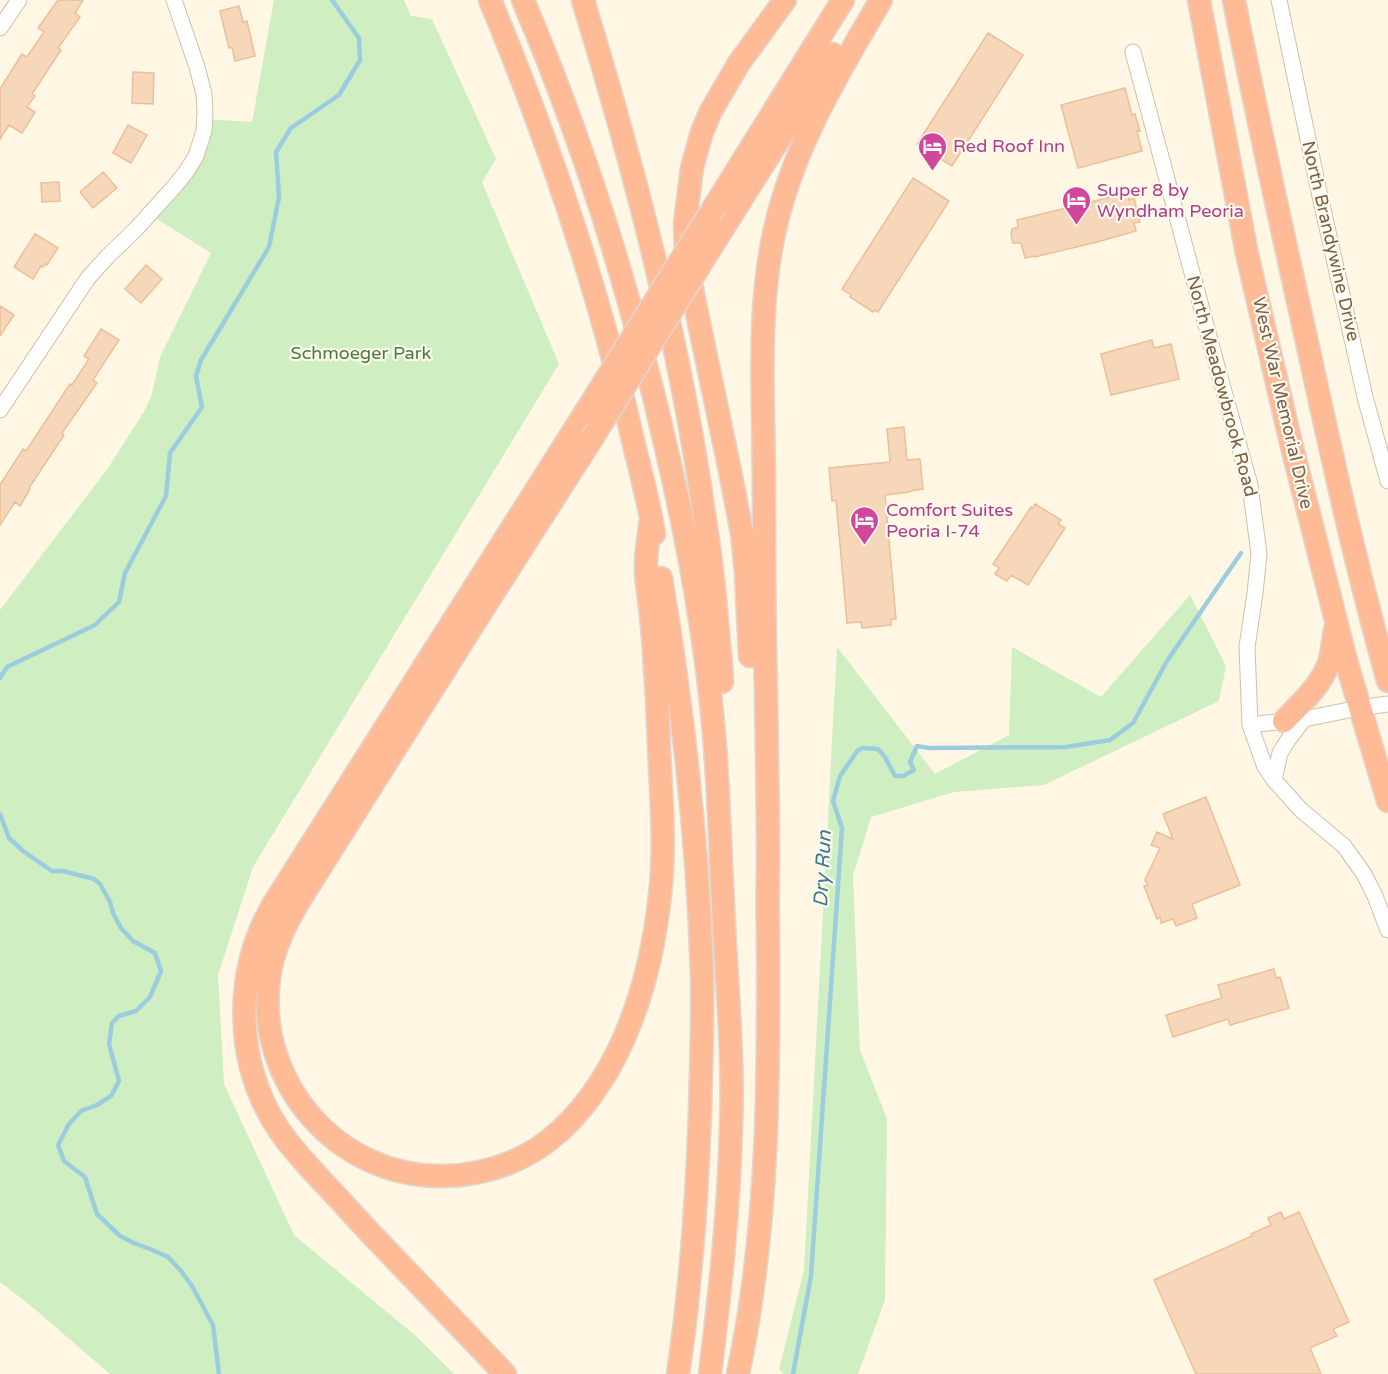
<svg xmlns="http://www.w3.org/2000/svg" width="1388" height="1374" viewBox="0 0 1388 1374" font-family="'Varela Round',sans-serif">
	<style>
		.green { fill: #cfeec1 }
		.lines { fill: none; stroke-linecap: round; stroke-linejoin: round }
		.stream { stroke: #9bcdde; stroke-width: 4.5 }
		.building { fill: #f7d7b9; stroke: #ebbf97; stroke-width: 1.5 }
		.minor-casing { stroke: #d1bfa8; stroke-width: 17 }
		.highway-casing { stroke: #dfd8d3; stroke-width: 25 }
		.minor { stroke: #fff; stroke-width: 15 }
		.highway { stroke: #ffbb95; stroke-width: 22 }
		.highway-bridge-casing { stroke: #dfd8d3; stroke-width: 25; stroke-linecap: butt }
		.highway-bridge { stroke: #ffbb95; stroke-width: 22 }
		.labels { text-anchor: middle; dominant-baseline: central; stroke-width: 4.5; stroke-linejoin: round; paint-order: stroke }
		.hotel-label { font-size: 18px; fill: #b23c85; stroke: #fffaed; text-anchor: start }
		.street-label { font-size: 18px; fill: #7a5e46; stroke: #fffaed }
		.park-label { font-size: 18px; fill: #477b3b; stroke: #fffaed }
		.water-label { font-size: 20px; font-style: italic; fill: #3d7a90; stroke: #fffaed }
	</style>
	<rect width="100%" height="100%" fill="#fff7e4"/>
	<path class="green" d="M274,0h130l7,16 21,3 64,140 -14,23 77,182 -306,503 -35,108 6,109 70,151 122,101 38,38h-344l-79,-68 -31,-24v-672l108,-142 37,-58 7,-16 8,-37 51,-104 -62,-39 25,-27 31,-68 47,3z
		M1190,595l36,71 -7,35 -175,84 -90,7 -83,25 -18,59 7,174 27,69 -2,181 -27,74h-74l-5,-5 25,-99 33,-623 98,127 74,-39 3,-88 89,50z"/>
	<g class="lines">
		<path class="stream" d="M0,678l7,-11 88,-42 24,-23 6,-29 41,-77 4,-43 32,-46 -6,-31 5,-16 68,-113 10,-50 -3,-45 15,-24 48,-33 21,-35 -1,-22 -27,-38
			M0,814l9,24 14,13 29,20h11l31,8 6,5 10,18 3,11 8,15 12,13 22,12 6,18 -11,26 -14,14 -17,5 -7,7 -3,21 10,37 -8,15 -14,9 -16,6 -12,13 -11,21 6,16 21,16 12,37 23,22 14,7 16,6 18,8 13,14 11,15 21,39 6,49
			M793,1374l18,-98 31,-448 -9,-27 7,-25 18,-26 5,-2 15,1 7,8 10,19h8l11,-6 -4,-8 7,-16 12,2 137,-1 44,-7 23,-17 34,-62 74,-108"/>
	</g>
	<path class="building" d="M58,0h25l-8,13 5,4 -22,31 3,2 -29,44 3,2 -8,11 8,5 -13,21 -13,-8 -9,14v-50l22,-35 5,3 17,-25 -6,-4z
		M239,6l4,16 4,-1 8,35 -20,5 -3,-14 -3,1 -9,-37z
		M988,33l35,22 -71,111 -13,-8 -2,2 -13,-8 1,-3 -8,-5z
		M133,72l21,1 -1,31 -21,-1z
		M1125,88l7,27 3,-1 5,17h-3l5,20 -64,17 -17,-63z
		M128,125l19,10 -16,28 -18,-10z
		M103,172l14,16 -24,20 -13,-16z
		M913,178l36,23 -71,111 -3,-2 -2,2 -23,-15 1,-2 -9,-6z
		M59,182l1,19 -18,1 -1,-19z
		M1127,193l2,7 5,-2 6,24 -6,1 2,8 -39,11 -62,15 -1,-1 -9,2 -4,-15h-8l-2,-9 1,-5 6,-2 -1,-7z
		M35,234l23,14 -11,17 -2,-1 -2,3 -2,-1 -8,13 -19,-12z
		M146,265l16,14 -21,24 -16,-14z
		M0,306l14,9 -14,21z
		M101,329l18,11 -26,40 4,3 -35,50 2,2 -35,53 1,1 -10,17 -5,-4 -15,23v-40l23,-36 3,2 44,-67 2,1 17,-26 -5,-3z
		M1152,340l2,8 17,-4 8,35 -68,16 -10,-41z
		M904,427l3,33 13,-1 3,30 -13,2v1l-25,3 11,124h-5v6l-29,3 -1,-6 -14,1 -11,-123 -4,1 -3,-33 61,-6 -3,-33z
		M1035,504l26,16 -3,4 7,4 -37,57 -17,-10 -4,6 -12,-7 4,-6 -6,-4 38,-57 2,1z
		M1206,797l34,88 -48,19 5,14 -21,8 -3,-7 -12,4 -1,-6 -3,2 -13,-33 4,-1 -3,-5 15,-32 -9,-3 6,-13 16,7 -10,-25z
		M1274,969l2,9 4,-1 9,31 -59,17 -2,-6 -55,18 -7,-22 56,-17 -4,-13z
		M1281,1212l3,7 15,-7 50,110 -16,7 4,7 -27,12 11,26h-125l-42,-94 98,-44 -1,-2 20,-9 -3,-7z"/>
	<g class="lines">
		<defs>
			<path id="minor" d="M1279,0l39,187 47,210 23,84
				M0,28l19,-28
				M1133,52l85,318 32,115 9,69 -4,39 -8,54 3,78 15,42 9,13 27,30 43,36 20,28 11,22 13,34
				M0,410l88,-132 20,-22 28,-27 38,-42 12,-15 10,-16 8,-25 1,-19 -1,-18 -7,-27 -23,-67
				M1250,725l54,-6 55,-11 29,-4
				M1274,780l6,-27 8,-13 16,-21"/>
			<path id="highway" d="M490,0c57,137 105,278 139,423 8,37 19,73 25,111
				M523,0c63,148 110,300 145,456 21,91 38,185 46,278 5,56 6,113 9,169 3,75 11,150 8,225 -2,83 -11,164 -21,246
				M583,0c52,171 97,342 122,520 6,37 10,75 13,112 1,16 4,34 4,50
				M1199,0l48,254 44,189 56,221 41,137
				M1234,0c21,108 45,216 69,324 26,119 52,239 85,357
				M714,207l129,-207
				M722,230l111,-176
				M593,437l-108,169 -184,292c-15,25 -28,50 -32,80 -14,104 69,201 176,198 43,-1 84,-16 116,-46 63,-59 90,-151 99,-235 5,-42 2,-86 0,-128 -2,-33 -2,-66 -5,-98 -1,-23 -3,-47 -6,-70 -1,-11 -4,-23 -3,-34 0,-15 3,-31 5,-46
				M661,578c22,131 37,264 41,397 1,46 -1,91 -2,137 -3,87 -9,175 -22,262
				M750,656l-4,-83 -4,-40 -13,-67 -36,-172 -7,-41 -1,-30 7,-55 10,-36 9,-21 28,-48 46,-63
				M1284,721c17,-18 36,-34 45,-58 3,-10 4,-22 6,-33
				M505,1374c-43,-45 -86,-90 -129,-135 -18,-19 -35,-38 -53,-57 -15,-16 -31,-33 -44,-52 -44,-66 -46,-156 -6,-225l312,-492
				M738,1374c31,-146 31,-294 30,-442 -1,-26 0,-51 0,-77 0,-106 -4,-212 -4,-317 0,-40 0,-80 -1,-120 -1,-64 -2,-127 12,-189 19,-84 63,-156 106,-229"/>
		</defs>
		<use href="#minor" class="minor-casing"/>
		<use href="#highway" class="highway-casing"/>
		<use href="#minor" class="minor"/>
		<use href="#highway" class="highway"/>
		<defs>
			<path id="highway-bridge" d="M585,413l129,-206
				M593,437l129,-207"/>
		</defs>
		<use href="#highway-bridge" class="highway-bridge-casing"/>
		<use href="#highway-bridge" class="highway-bridge"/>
	</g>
	<defs>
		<symbol id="hotel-pin" viewBox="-11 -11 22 30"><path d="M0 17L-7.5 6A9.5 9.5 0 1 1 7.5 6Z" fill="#d1479c" stroke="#fffaed"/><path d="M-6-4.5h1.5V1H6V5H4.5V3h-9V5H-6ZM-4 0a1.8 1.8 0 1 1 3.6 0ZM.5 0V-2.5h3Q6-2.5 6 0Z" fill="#fff"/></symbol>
	</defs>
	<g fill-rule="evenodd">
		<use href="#hotel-pin" x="916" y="130" width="33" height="45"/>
		<use href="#hotel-pin" x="1060" y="184" width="33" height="45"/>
		<use href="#hotel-pin" x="848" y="504" width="33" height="45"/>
	</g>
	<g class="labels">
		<g class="hotel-label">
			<text x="953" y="146">Red Roof Inn</text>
			<text x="1097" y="190">Super 8 by<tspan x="1097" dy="21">Wyndham Peoria</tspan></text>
			<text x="886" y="510">Comfort Suites<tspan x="886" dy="21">Peoria I-74</tspan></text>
		</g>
		<g class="street-label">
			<text transform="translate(1331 241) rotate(77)">North Brandywine Drive</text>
			<text transform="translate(1222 386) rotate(75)">North Meadowbrook Road</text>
			<text transform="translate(1283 403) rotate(77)">West War Memorial Drive</text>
		</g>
		<g class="park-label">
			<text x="361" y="353">Schmoeger Park</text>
		</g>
		<g class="water-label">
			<text transform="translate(823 869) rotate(-87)">Dry Run</text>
		</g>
	</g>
</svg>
